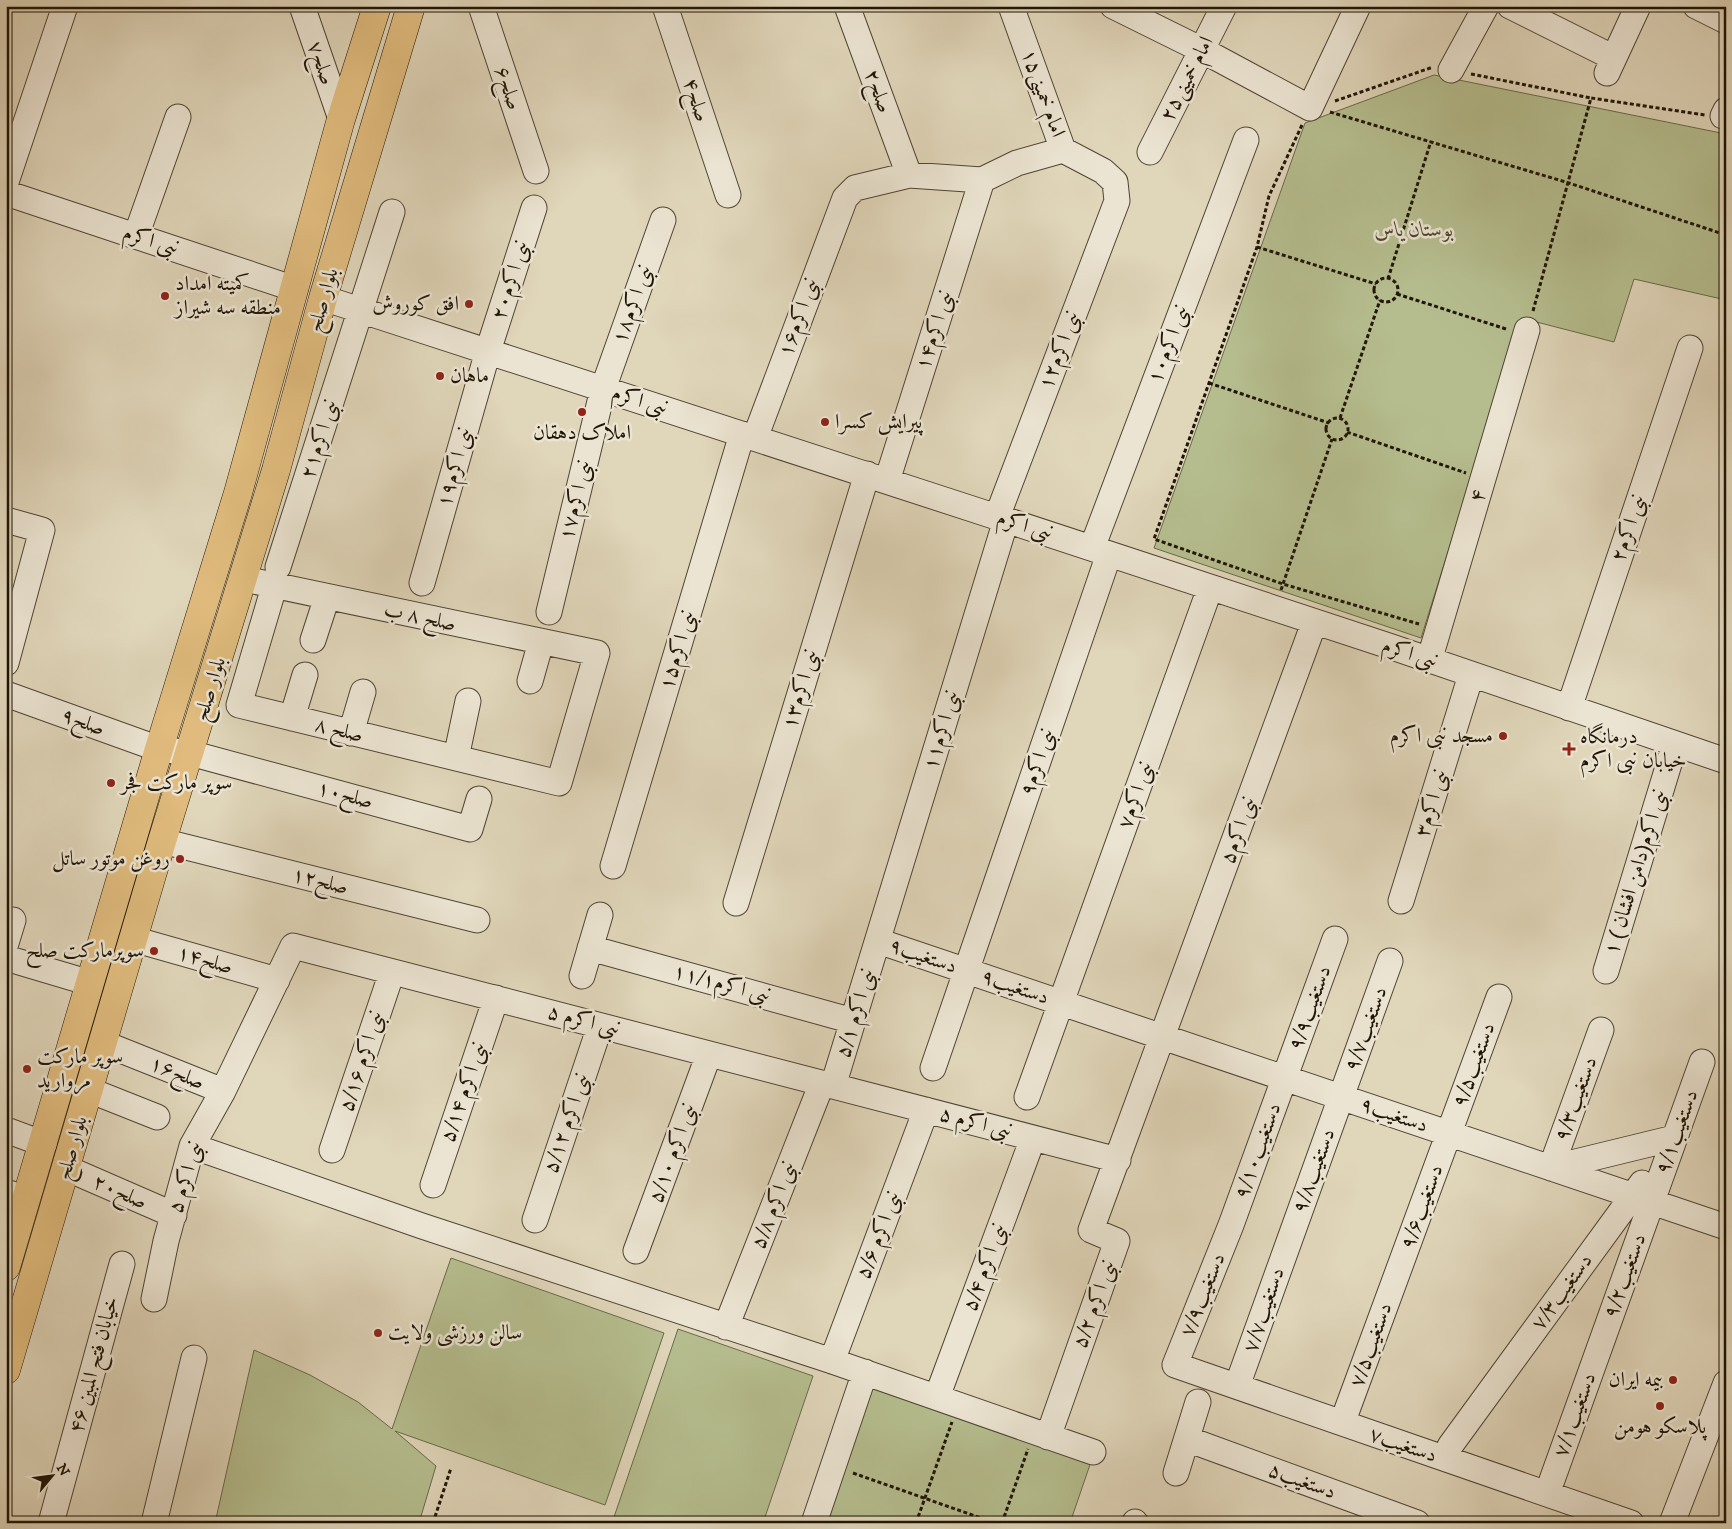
<svg xmlns="http://www.w3.org/2000/svg" width="1732" height="1529" viewBox="0 0 1732 1529" font-family="'IM FELL DW Pica',Amiri,serif">
	<style>
		.green { fill: #b5bd8e; stroke: #6a694a }
		.lines { fill: none; stroke-linecap: round; stroke-linejoin: round }
		.minor-casing { stroke: #4f4534; stroke-width: 27 }
		.major-casing { stroke: #1f1507; stroke-width: 29 }
		.path { stroke: #1f1507; stroke-width: 3; stroke-dasharray: 4 2.5; stroke-linecap: butt }
		.minor { stroke: #ebe4d2; stroke-width: 25 }
		.major { stroke: #e0bb7d; stroke-width: 28 }
		.poi-dot { fill: #8f2418; stroke: #ebe4d2; stroke-width: 2 }
		.labels { text-anchor: middle; dominant-baseline: central; stroke-width: 5; stroke-linejoin: round; paint-order: stroke }
		.street-label { font-size: 21px; fill: #1f1507; stroke: #ebe4d2 }
		.park-label { font-size: 21px; font-style: italic; fill: #4c4730; stroke: #ebe4d2 }
		.poi-label { font-size: 21px; fill: #1f1507; stroke: #ebe4d2; text-anchor: start }
	</style>
	<rect width="100%" height="100%" fill="#e0d6ba"/>
	<filter id="stains"><feTurbulence type="fractalNoise" baseFrequency=".004" numOctaves="4"/><feColorMatrix values="0 0 0 0 .2 0 0 0 0 .09 0 0 0 0 .02 0 0 0 .5 -.17"/></filter>
	<radialGradient id="worn" r=".72"><stop offset=".6" stop-color="#630" stop-opacity="0"/><stop offset="1" stop-color="#630" stop-opacity=".3"/></radialGradient>
	<path class="green" d="M1434,75l292,59v166l-92,-21 -20,63 -93,-24 -100,320 -267,-90 151,-425z
		M451,1258l213,75 -59,172 -210,-74 41,35 -17,57h-204l39,-173 56,25 48,27 34,27z
		M678,1329l135,47 -50,147h-151z
		M870,1381l225,69 -25,73h-248z"/>
	<g class="lines">
		<defs>
			<path id="minor" d="M302,6l39,113
				M481,6l55,165
				M665,6l63,189
				M847,6l62,169
				M1113,6l89,44 108,58 48,-102
				M1510,6l104,52
				M1696,6l30,15
				M1451,70l35,-64
				M1607,73l31,-67
				M1723,116l3,-6
				M1150,152l74,-146
				M6,182l59,-176
				M6,193l289,96
				M136,236l42,-119
				M323,298l683,222 383,126 337,115
				M755,438l90,-240 10,-10 54,-13 73,5 35,-17 46,-13
				M887,481l95,-301
				M997,517l120,-316 -2,-19 -12,-11 -40,-21 -52,-144
				M6,520l36,10 -36,133
				M1092,548l154,-408
				M278,567l114,-355
				M244,579l353,74 -38,130 -320,-78 35,-118
				M422,583l66,-232 46,-143
				M549,612l54,-223 60,-169
				M313,640l14,-43
				M1429,661l98,-331
				M530,681l11,-39
				M6,694l153,55 31,4 280,76 9,-30
				M1569,708l121,-360
				M292,718l13,-43
				M351,733l12,-41
				M456,758l12,-57
				M162,841l315,79
				M613,866l129,-432
				M1401,901l70,-226
				M736,903l131,-429
				M133,939l144,41
				M1335,939l-104,286 -56,140 456,158
				M878,941l848,286
				M6,943l7,-23
				M590,948l263,73
				M6,958l84,25
				M1606,971l69,-227
				M582,976l18,-61
				M103,1043l120,48
				M933,1068l176,-514
				M833,1086l173,-566
				M89,1090l68,27
				M1027,1097l183,-509
				M6,1130l38,14
				M192,1146l230,80 410,135 261,91
				M332,1150l60,-178
				M66,1168l108,47
				M1551,1168l50,-138
				M1551,1168l123,-30
				M433,1185l63,-187
				M6,1192l20,7
				M535,1220l65,-194
				M636,1251l73,-197
				M154,1299l12,-58 26,-95 31,-55 70,-145 825,214
				M726,1327l96,-244
				M832,1361l94,-251
				M1241,1375l149,-414
				M937,1397l96,-259
				M1347,1410l152,-413
				M1048,1437l69,-196 -26,-11 223,-607
				M1187,1439l230,84
				M1450,1446l192,-263
				M1176,1473l22,-71
				M1552,1480l150,-418
				M51,1523l71,-259
				M154,1523l40,-165
				M814,1523l51,-151
				M1135,1523v-1
				M1672,1523l54,-140"/>
			<path id="major" d="M6,1267l153,-518 79,-256 103,-374 36,-113
				M6,1370l156,-529 114,-371 47,-172 88,-292"/>
		</defs>
		<use href="#minor" class="minor-casing"/>
		<use href="#major" class="major-casing"/>
		<path class="path" d="M1471,74l120,24
			M1335,101l98,-34
			M1330,112l239,71 157,52
			M1302,125l-33,71 -12,51 -103,292 129,45 136,40
			M1257,247l119,37
			M1374 290a12 12 0 1 1 24 0a12 12 0 1 1-24 0Z
			M1388,279l43,-138
			M1397,294l109,35
			M1533,311l58,-213 114,17
			M1209,383l120,40
			M1340,418l40,-118
			M1326 429a11 11 0 1 1 22 0a11 11 0 1 1-22 0Z
			M1347,432l119,41
			M1281,590l51,-151
			M853,1473l142,50
			M433,1523l18,-55
			M916,1523l36,-101
			M1002,1523l26,-74"/>
		<use href="#minor" class="minor"/>
		<use href="#major" class="major"/>
	</g>
	<g class="poi-dot">
		<circle cx="165" cy="296" r="5"/>
		<circle cx="469" cy="304" r="5"/>
		<circle cx="440" cy="376" r="5"/>
		<circle cx="582" cy="412" r="5"/>
		<circle cx="825" cy="422" r="5"/>
		<circle cx="1503" cy="736" r="5"/>
		<path d="M1566.5 741.5h5v5h5v5h-5v5h-5v-5h-5v-5h5z"/>
		<circle cx="111" cy="783" r="5"/>
		<circle cx="180" cy="859" r="5"/>
		<circle cx="154" cy="951" r="5"/>
		<circle cx="27" cy="1069" r="5"/>
		<circle cx="378" cy="1333" r="5"/>
		<circle cx="1673" cy="1380" r="5"/>
		<circle cx="1660" cy="1406" r="5"/>
	</g>
	<g class="labels">
		<g class="street-label">
			<text transform="translate(321 63) rotate(71)">صلح۷</text>
			<text transform="translate(1187 79) rotate(-63)">امام خمینی۲۵</text>
			<text transform="translate(508 88) rotate(71)">صلح۶</text>
			<text transform="translate(878 91) rotate(70)">صلح۲</text>
			<text transform="translate(1043 93) rotate(70)">۱۵امام خمینی</text>
			<text transform="translate(696 100) rotate(72)">صلح۴</text>
			<text transform="translate(151 241) rotate(18)">نبی اکرم</text>
			<text transform="translate(511 280) rotate(-72)">نبی اکرم۲۰</text>
			<text transform="translate(323 300) rotate(-74)">بلوار صلح</text>
			<text transform="translate(633 304) rotate(-70)">نبی اکرم۱۸</text>
			<text transform="translate(799 317) rotate(-70)">نبی اکرم۱۶</text>
			<text transform="translate(935 330) rotate(-72)">نبی اکرم۱۴</text>
			<text transform="translate(1169 344) rotate(-69)">نبی اکرم۱۰</text>
			<text transform="translate(1060 350) rotate(-69)">نبی اکرم۱۲</text>
			<text transform="translate(640 401) rotate(18)">نبی اکرم</text>
			<text transform="translate(320 439) rotate(-72)">نبی اکرم۲۱</text>
			<text transform="translate(455 467) rotate(-74)">نبی اکرم۱۹</text>
			<text transform="translate(1478 496) rotate(-74)">۴</text>
			<text transform="translate(576 500) rotate(-76)">نبی اکرم۱۷</text>
			<text transform="translate(1025 526) rotate(18)">نبی اکرم</text>
			<text transform="translate(1629 528) rotate(-71)">نبی اکرم۲</text>
			<text transform="translate(420 617) rotate(12)">صلح ۸ ب</text>
			<text transform="translate(678 650) rotate(-73)">نبی اکرم۱۵</text>
			<text transform="translate(1410 654) rotate(19)">نبی اکرم</text>
			<text transform="translate(210 689) rotate(-73)">بلوار صلح</text>
			<text transform="translate(801 689) rotate(-73)">نبی اکرم۱۳</text>
			<text transform="translate(83 722) rotate(20)">صلح۹</text>
			<text transform="translate(339 730) rotate(14)">۸ صلح</text>
			<text transform="translate(942 730) rotate(-73)">نبی اکرم۱۱</text>
			<text transform="translate(1038 762) rotate(-71)">نبی اکرم۹</text>
			<text transform="translate(345 795) rotate(15)">صلح۱۰</text>
			<text transform="translate(1136 795) rotate(-70)">نبی اکرم۷</text>
			<text transform="translate(1432 803) rotate(-73)">نبی اکرم۳</text>
			<text transform="translate(1239 830) rotate(-70)">نبی اکرم۵</text>
			<text transform="translate(1636 872) rotate(-73)">۱ نبی اکرم(دامن افشان )</text>
			<text transform="translate(320 881) rotate(14)">صلح۱۲</text>
			<text transform="translate(923 956) rotate(19)">دستغیب۹</text>
			<text transform="translate(205 960) rotate(16)">صلح۱۴</text>
			<text transform="translate(722 984) rotate(15)">نبی اکرم۱۱/۱</text>
			<text transform="translate(1015 987) rotate(19)">۹دستغیب</text>
			<text transform="translate(1310 1008) rotate(-70)">دستغیب۹/۹</text>
			<text transform="translate(856 1013) rotate(-73)">نبی اکرم ۵/۱</text>
			<text transform="translate(584 1021) rotate(15)">نبی اکرم ۵</text>
			<text transform="translate(1366 1029) rotate(-70)">دستغیب۹/۷</text>
			<text transform="translate(362 1061) rotate(-72)">نبی اکرم ۵/۱۶</text>
			<text transform="translate(1474 1065) rotate(-70)">۹/۵دستغیب</text>
			<text transform="translate(177 1073) rotate(22)">صلح۱۶</text>
			<text transform="translate(464 1092) rotate(-71)">نبی اکرم ۵/۱۴</text>
			<text transform="translate(1576 1099) rotate(-70)">دستغیب۹/۳</text>
			<text transform="translate(1394 1115) rotate(19)">دستغیب۹</text>
			<text transform="translate(567 1123) rotate(-71)">نبی اکرم ۵/۱۲</text>
			<text transform="translate(976 1123) rotate(15)">نبی اکرم ۵</text>
			<text transform="translate(1677 1132) rotate(-70)">دستغیب۹/۱</text>
			<text transform="translate(72 1148) rotate(-74)">بلوار صلح</text>
			<text transform="translate(1258 1151) rotate(-70)">دستغیب۹/۱۰</text>
			<text transform="translate(673 1153) rotate(-70)">نبی اکرم ۵/۱۰</text>
			<text transform="translate(1314 1171) rotate(-70)">دستغیب۹/۸</text>
			<text transform="translate(186 1177) rotate(-73)">نبی اکرم ۵</text>
			<text transform="translate(120 1192) rotate(24)">صلح۲۰</text>
			<text transform="translate(774 1205) rotate(-69)">نبی اکرم ۵/۸</text>
			<text transform="translate(1422 1207) rotate(-70)">دستغیب۹/۶</text>
			<text transform="translate(879 1235) rotate(-69)">نبی اکرم ۵/۶</text>
			<text transform="translate(985 1267) rotate(-70)">نبی اکرم ۵/۴</text>
			<text transform="translate(1625 1276) rotate(-70)">دستغیب۹/۲</text>
			<text transform="translate(1562 1292) rotate(-54)">دستغیب۷/۳</text>
			<text transform="translate(1203 1295) rotate(-68)">دستغیب۷/۹</text>
			<text transform="translate(1095 1304) rotate(-70)">نبی اکرم ۵/۲</text>
			<text transform="translate(1264 1310) rotate(-71)">دستغیب۷/۷</text>
			<text transform="translate(1371 1345) rotate(-70)">دستغیب۷/۵</text>
			<text transform="translate(94 1365) rotate(-75)">خیابان فتح المبین ۴۶</text>
			<text transform="translate(1575 1415) rotate(-70)">دستغیب۷/۱</text>
			<text transform="translate(1403 1445) rotate(19)">دستغیب۷</text>
			<text transform="translate(1302 1481) rotate(20)">دستغیب۵</text>
		</g>
		<g class="park-label">
			<text x="1414" y="230">بوستان یاس</text>
		</g>
		<g class="poi-label">
			<text x="175" y="284">کمیته امداد<tspan x="175" dy="24">منطقه سه شیراز</tspan></text>
			<text x="459" y="304" text-anchor="end">افق کوروش</text>
			<text x="450" y="376">ماهان</text>
			<text x="835" y="422">پیرایش کسرا</text>
			<text x="582" y="433" text-anchor="middle">املاک دهقان</text>
			<text x="1493" y="736" text-anchor="end">مسجد نبی اکرم</text>
			<text x="1580" y="737">درمانگاه<tspan x="1580" dy="24">خیابان نبی اکرم</tspan></text>
			<text x="121" y="783">سوپر مارکت فجر</text>
			<text x="170" y="859" text-anchor="end">روغن موتور ساتل</text>
			<text x="144" y="951" text-anchor="end">سوپرمارکت صلح</text>
			<text x="37" y="1057">سوپر مارکت<tspan x="37" dy="24">مروارید</tspan></text>
			<text x="388" y="1333">سالن ورزشی ولایت</text>
			<text x="1663" y="1380" text-anchor="end">بیمه ایران</text>
			<text x="1660" y="1427" text-anchor="middle">پلاسکو هومن</text>
		</g>
	</g>
	<rect width="1732" height="1529" fill="none" stroke="#e0d6ba" stroke-width="25"/>
	<rect x="8" y="8" width="1717" height="1514" fill="none" stroke="#1f1507" stroke-width="2.5"/>
	<rect x="12" y="12" width="1707" height="1504" fill="none" stroke="#1f1507"/>
	<g transform="translate(52 1476) rotate(61)" stroke="#ebe4d2" stroke-width="4" paint-order="stroke">
	<path d="M0-4L9 19L0 12L-9 19Z" fill="#1f1507"/>
	<text y="-8" font-size="14" font-weight="bold" text-anchor="middle" fill="#1f1507">N</text>
	</g>
	<rect width="100%" height="100%" filter="url(#stains)"/>
	<rect width="100%" height="100%" fill="url(#worn)"/>
</svg>
